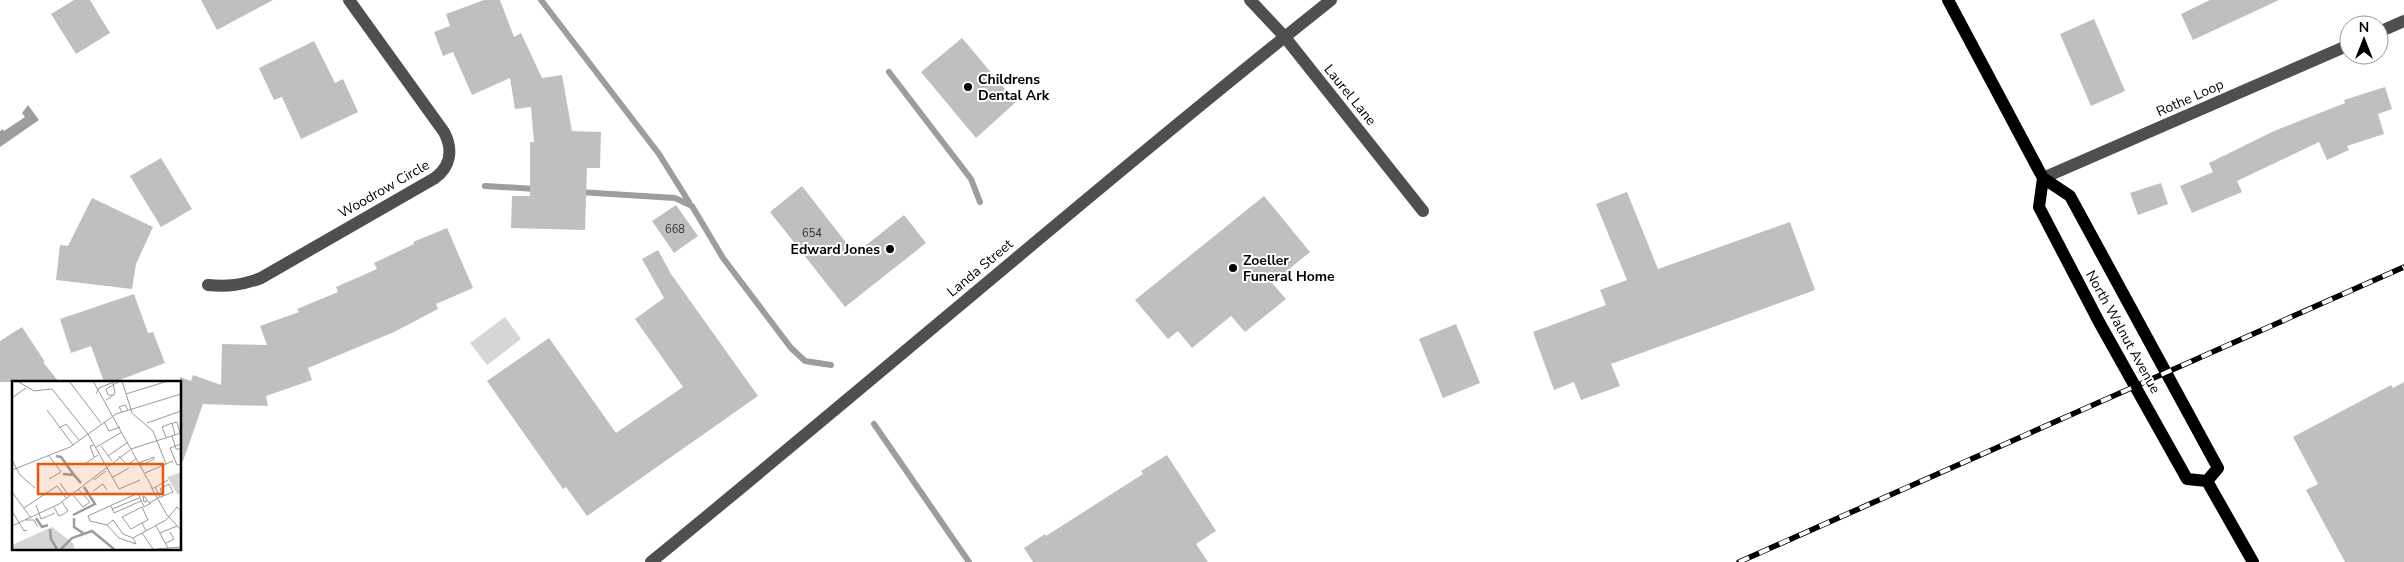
<svg xmlns="http://www.w3.org/2000/svg" width="2404" height="562" viewBox="0 0 2404 562" font-family="'Nunito Sans',sans-serif">
	<style>
		.green { fill: #d6d6d6 }
		.water { fill: #9d9d9d }
		.lines { fill: none; stroke-linecap: round; stroke-linejoin: round }
		.stream { stroke: #9d9d9d; stroke-width: 6 }
		.building { fill: #bfbfbf }
		.minor { stroke: #4f4f4f; stroke-width: 12 }
		.major { stroke: #000; stroke-width: 12 }
		.rail-casing { stroke: #000; stroke-width: 5.5 }
		.rail { stroke: #fff; stroke-width: 4; stroke-dasharray: 11; stroke-linecap: butt }
		.poi-dot { fill: #000; stroke: #fff; stroke-width: 2 }
		.labels { text-anchor: middle; dominant-baseline: central; stroke-width: 4; stroke-linejoin: round; paint-order: stroke }
		.number-label { font-size: 11px; fill: #303030 }
		.poi-label { font-size: 14px; font-weight: bold; fill: #000; stroke: #fff; text-anchor: start }
		.street-label { font-size: 14px; fill: #000; stroke: #fff }
		.inset-river { fill: none; stroke: #9d9d9d; stroke-width: 2.5 }
		.inset-road { fill: none; stroke: #999; stroke-width: 1 }
		.view { fill: #e8590c; fill-opacity: 0.15; stroke: #e8590c; stroke-width: 2.5 }
		.inset-edge { fill: none; stroke: #000; stroke-width: 2.5 }
	</style>
	<rect width="100%" height="100%" fill="#fff"/>
	<path class="green" d="M505,317l16,22 -34,26 -17,-22z"/>
	<path class="water" d="M28,105l11,15 -39,27v-16l3,-2 1,2 21,-14 -3,-4z"/>
	<g class="lines">
		<path class="stream" d="M541,0l118,154 30,48
			M889,72l82,107 9,23
			M485,186l51,3
			M579,192l96,6 17,8 31,52 68,90 14,13 26,4
			M874,424l95,138"/>
	</g>
	<path class="building" d="M74,0h16l20,33 -34,21 -25,-40z
		M201,0h72l-56,30z
		M484,0h16l14,37 7,-4 21,45 20,-3 10,56 29,1 -1,36h-13l-2,62 -74,-2 1,-32h18v-54h4l-3,-35 -16,2 -5,-31 -38,17 -19,-43 -10,4 -9,-24 16,-6 -4,-12z
		M2210,0h69l-86,40 -12,-26z
		M2094,19l31,72 -34,15 -31,-72z
		M962,38l54,64 -40,36 -55,-66z
		M314,41l21,42 8,-4 15,33 -57,27 -19,-42 -8,3 -15,-32z
		M2385,87l7,22 -14,5 6,20 -37,12 2,4 -22,10 -8,-18 -82,39 5,11 -50,21 -12,-27 33,-14 -4,-9 65,-32 71,-28 -1,-3z
		M161,158l31,51 -31,18 -31,-51z
		M2161,183l7,21 -30,11 -8,-22z
		M802,186l53,68 49,-39 22,28 -81,64 -75,-95z
		M1627,192l31,77 132,-47 25,68 -204,74 9,22 -39,14 -7,-18 -20,8 -21,-58 73,-27 -6,-15 27,-10 -31,-76z
		M1264,196l46,56 -38,31 14,16 -41,33 -14,-16 -39,32 -14,-17 -10,8 -33,-39z
		M92,198l61,29 -17,37 -4,25 -76,-9 4,-35 8,1z
		M676,205l22,31 -24,17 -22,-32z
		M447,228l26,60 -37,16 2,5 -44,23 -86,36 4,12 -46,16 2,10 -65,-2 -20,57 -3,-1v-83l11,4 2,-6 28,10 1,-41 45,1 -7,-19 39,-14 -2,-3 41,-17 -2,-5 41,-18 -3,-6 40,-19 -1,-2z
		M658,250l13,24 87,122 -171,120 -21,-29 -3,2 -76,-108 62,-43 67,95 67,-46 -48,-68 29,-21 -22,-39z
		M134,294l14,39 5,-1 12,31 -51,19h-10l-13,-36 -20,7 -11,-34z
		M1456,324l24,59 -37,15 -24,-59z
		M22,327l23,35h-2l16,20h-59v-41z
		M2404,382v180h-59l-39,-72 12,-6 -25,-47 98,-52 2,3z
		M1167,455l49,76 -20,13 12,18h-175l-9,-14 21,-14 1,2 97,-62 -2,-3z"/>
	<g class="lines">
		<path class="minor" d="M1250,0l34,36 139,175
			M2379,32l25,-11
			M2043,178l306,-133
			M208,285c20,2 34,0 53,-7l174,-100c16,-12 18,-29 9,-46l-95,-132
			M651,562c228,-186 450,-379 680,-562"/>
		<path class="major" d="M1948,0l95,178 27,18 148,272 -11,13
			M2043,178l-4,29 60,115 88,157 20,2
			M2207,481l46,81"/>
		<defs>
			<path id="rail" d="M1739,562l665,-295"/>
		</defs>
		<use href="#rail" class="rail-casing"/>
		<use href="#rail" class="rail"/>
	</g>
	<g class="poi-dot">
		<circle cx="968" cy="87" r="5"/>
		<circle cx="890" cy="249" r="5"/>
		<circle cx="1233" cy="268" r="5"/>
	</g>
	<g class="labels">
		<g class="number-label">
			<text x="675" y="229">668</text>
			<text x="812" y="233">654</text>
		</g>
		<g class="poi-label">
			<text x="978" y="79">Childrens<tspan x="978" dy="16">Dental Ark</tspan></text>
			<text x="880" y="249" text-anchor="end">Edward Jones</text>
			<text x="1243" y="260">Zoeller<tspan x="1243" dy="16">Funeral Home</tspan></text>
		</g>
		<g class="street-label">
			<text transform="translate(1350 95) rotate(51)">Laurel Lane</text>
			<text transform="translate(2190 98) rotate(-24)">Rothe Loop</text>
			<text transform="translate(384 189) rotate(-30)">Woodrow Circle</text>
			<text transform="translate(980 268) rotate(-40)">Landa Street</text>
			<text transform="translate(2123 332) rotate(61)">North Walnut Avenue</text>
		</g>
	</g>
	<g transform="translate(12 381)">
		<rect width="169" height="169" fill="#fff"/>
		<path d="M169,91v20l-3,3 -11,-18zM40,146l22,17v5h-62v-4z" fill="#d6d6d6"/>
		<path class="inset-river" d="M44,75l5,1 13,18M51,93l11,1 7,8M61,134l22,-11 -11,-17M24,137l6,9 6,-2M62,137v9l9,6M38,148l1,10 6,10M49,168l11,-11 20,-7 22,18"/>
		<path class="inset-road" d="M5,0l17,10 18,-2 36,45 31,55 21,-9M57,0l32,42M81,0l60,108M110,0l10,32 21,18 13,33M84,13l3,-6 17,-7M114,13l42,-13M101,14h-5l-2,-6 14,-8M0,17l14,-10M94,19l9,-6 -2,-11M35,29l26,35M110,31l-3,-5 6,-2 3,5M92,41l5,9 11,-4M135,42l34,-12M161,42l4,-1 3,11M47,47l7,-4 13,16M160,55l4,13h5M154,56l-4,-10 10,-4 3,12M169,63l-11,4 7,17 4,-1M82,64l-4,1 4,11M89,65l11,15M83,67l27,-16M119,68l50,-16M96,75l20,-14M107,75l8,9 9,-6M0,79l8,15 15,13M127,82l15,-6M71,84l15,-10M128,85l14,-7v-2M0,89l58,-23 46,-33 65,-20M133,92l28,-12M101,96l16,-9M37,98l12,-7 -12,-16M82,99l12,-9M48,102l9,13M139,106l16,28 14,15M142,107l14,-8M66,108l12,13 -7,5M81,110l10,-7 4,6M0,111l19,26M60,113l11,13M148,116h2l1,-1 10,-4 -4,-8 -9,5 3,7M135,120l-3,1 -1,-6 2,1 4,6 11,-6 -5,-10M24,124l5,14 14,-6M99,125l3,7 27,-12M42,126l5,9 5,-2 4,-3 -6,-9M12,127l33,-22 9,12M100,128l27,-11M0,130l12,20 3,-1M14,139h8l4,7M101,139l10,14 10,4 3,6 -17,-6 -12,-13zM130,142l-11,6 -9,-12 20,-10 6,13 -6,3 4,8M95,144l-17,-4 -2,-5 50,-23 6,14 7,-4M0,145l47,-22 71,-54M144,145l12,22M130,152l11,16M148,152l17,-7M121,157l33,-18 11,-13 4,4M154,162l8,-4 -4,-7M144,168l25,-2"/>
		<path class="view" d="M26,83h125v30h-125z"/>
		<rect width="169" height="169" class="inset-edge"/>
	</g>
	<g transform="translate(2364 40)"><circle r="24" fill="#ffffff" stroke="#999999"/>
	<path d="M0-4L9 19L0 12L-9 19Z" fill="#000000"/>
	<text y="-8" font-size="14" font-weight="bold" text-anchor="middle" fill="#000000">N</text>
	</g>
</svg>
